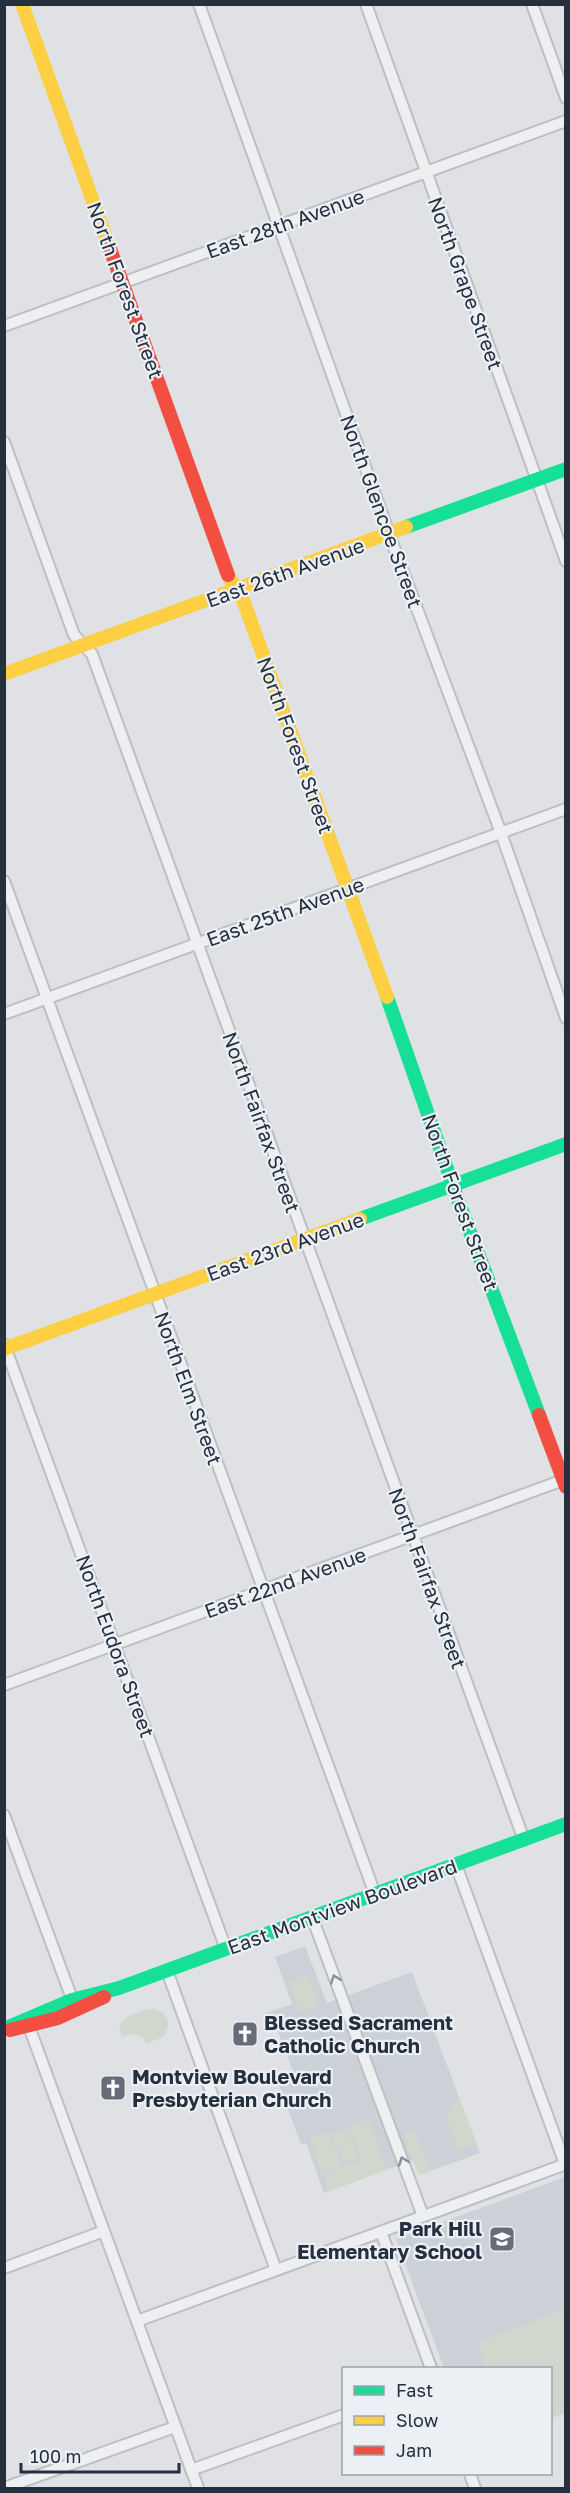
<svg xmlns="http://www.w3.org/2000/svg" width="570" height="2493" viewBox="0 0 570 2493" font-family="'Golos Text',sans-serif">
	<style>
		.built { fill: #ccd1d8 }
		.green { fill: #d0d8ce }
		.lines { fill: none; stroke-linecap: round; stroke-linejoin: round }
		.street-casing { stroke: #bdbfc2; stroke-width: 14 }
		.street { stroke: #eeeff1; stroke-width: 10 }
		.fast { stroke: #16e098; stroke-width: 14 }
		.slow { stroke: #ffcf43; stroke-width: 14 }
		.jam { stroke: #f24e42; stroke-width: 14 }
		.oneway { stroke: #8a8f98 }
		.labels { text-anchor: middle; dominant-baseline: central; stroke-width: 4.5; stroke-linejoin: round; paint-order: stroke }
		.street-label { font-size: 20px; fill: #252f3e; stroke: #ebf0f5 }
		.poi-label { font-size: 20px; font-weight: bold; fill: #252f3e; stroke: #ebf0f5; text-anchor: start }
	</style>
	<rect width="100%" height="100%" fill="#dfe1e4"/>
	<path class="built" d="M305,1946l22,57 85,-31 68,181 -61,22 -6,-15 -89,33 -18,-50 -5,1 -25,-66 17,-7 -16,-42 -5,1 -6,-17 26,-9 -17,-47z
		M565,2177v236l-14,5 -1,-50h-106l-48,-129z"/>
	<path class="green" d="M308,1974l11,31 -19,7 -11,-30z
		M148,2009c18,-1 26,14 15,28l-17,7c-4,-13 -13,-10 -24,-7l-3,-10c6,-12 18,-14 29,-18z
		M460,2100l16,44 -17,7 -12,-33 6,-15z
		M369,2119l18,51 -58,21 -6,-17 38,-14 -12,-33z
		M347,2129l10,28 -14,5 -11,-27z
		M413,2129l18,41 -12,5 -16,-42z
		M329,2132l12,34 -19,6 -12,-34z
		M565,2309v101l-14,6 -1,-48h-64l-6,-21 1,-6z"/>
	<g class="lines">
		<defs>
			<path id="street" d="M199,4l196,546 106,283 65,185
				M366,4l200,557
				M532,4l34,94
				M4,326l562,-205
				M4,442l70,193 18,19 432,1186
				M4,881l371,1013
				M4,1014l562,-205
				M4,1344l222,605
				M4,1685l562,-206
				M4,1815l71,192
				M456,1865l109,299
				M312,1917l111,299
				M167,1971l109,299
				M27,2021l171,467
				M381,2232l50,136
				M4,2268l100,-37
				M137,2321l429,-157
				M191,2470l153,-55
				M470,2474l5,14
				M4,2488l171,-61"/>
		</defs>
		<use href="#street" class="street-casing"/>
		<use href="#street" class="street"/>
		<path class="fast" d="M406,527l160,-58
			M387,997l71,203 81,215
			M360,1219l206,-75
			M4,2029l68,-29 47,-12 447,-164"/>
		<path class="slow" d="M22,4l87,242
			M228,575l15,25 144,397
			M4,674l402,-147
			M4,1349l356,-130"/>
		<path class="jam" d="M109,246l119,329
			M539,1415l27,72
			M10,2030l48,-12 46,-21"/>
	</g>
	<defs><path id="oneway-chevron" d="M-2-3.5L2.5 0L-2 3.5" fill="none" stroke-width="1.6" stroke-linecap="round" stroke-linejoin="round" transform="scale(1.5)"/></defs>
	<g class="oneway">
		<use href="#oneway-chevron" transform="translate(335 1979) rotate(-110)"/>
		<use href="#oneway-chevron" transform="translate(403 2161) rotate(-110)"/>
	</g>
	<defs>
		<symbol id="church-square" viewBox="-11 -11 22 22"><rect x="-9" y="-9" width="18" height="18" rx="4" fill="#666d78" stroke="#ebf0f5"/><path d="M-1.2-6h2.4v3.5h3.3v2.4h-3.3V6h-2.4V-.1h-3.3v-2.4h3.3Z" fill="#fff"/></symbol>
		<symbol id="school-square" viewBox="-11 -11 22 22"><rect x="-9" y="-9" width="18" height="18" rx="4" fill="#666d78" stroke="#ebf0f5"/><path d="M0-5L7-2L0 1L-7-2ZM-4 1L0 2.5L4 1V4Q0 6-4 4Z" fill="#fff"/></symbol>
	</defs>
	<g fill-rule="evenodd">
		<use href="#church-square" x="230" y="2019" width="30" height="30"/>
		<use href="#church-square" x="98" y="2073" width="30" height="30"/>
		<use href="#school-square" x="487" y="2224" width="30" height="30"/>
	</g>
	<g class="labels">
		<g class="street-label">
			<text transform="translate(285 223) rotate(-20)">East 28th Avenue</text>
			<text transform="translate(466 283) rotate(70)">North Grape Street</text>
			<text transform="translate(126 290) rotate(70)">North Forest Street</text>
			<text transform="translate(382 511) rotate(70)">North Glencoe Street</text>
			<text transform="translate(285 572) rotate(-20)">East 26th Avenue</text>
			<text transform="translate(296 745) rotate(70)">North Forest Street</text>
			<text transform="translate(285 911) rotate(-20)">East 25th Avenue</text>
			<text transform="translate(262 1122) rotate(70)">North Fairfax Street</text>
			<text transform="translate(461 1202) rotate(70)">North Forest Street</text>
			<text transform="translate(285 1246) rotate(-20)">East 23rd Avenue</text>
			<text transform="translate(189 1388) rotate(70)">North Elm Street</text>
			<text transform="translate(428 1578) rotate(70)">North Fairfax Street</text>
			<text transform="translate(285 1582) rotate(-20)">East 22nd Avenue</text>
			<text transform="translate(116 1646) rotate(70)">North Eudora Street</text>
			<text transform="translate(342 1906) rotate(-20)">East Montview Boulevard</text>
		</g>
		<g class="poi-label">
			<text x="264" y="2022">Blessed Sacrament<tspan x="264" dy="23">Catholic Church</tspan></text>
			<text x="132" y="2076">Montview Boulevard<tspan x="132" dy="23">Presbyterian Church</tspan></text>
			<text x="482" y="2228" text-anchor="end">Park Hill<tspan x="482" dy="23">Elementary School</tspan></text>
		</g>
	</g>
	<rect width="570" height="2493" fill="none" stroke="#252f3e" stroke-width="12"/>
	<rect x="342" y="2367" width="210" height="108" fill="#ebf0f5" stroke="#9ca3ac" stroke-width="1.5"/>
	<rect x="354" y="2386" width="30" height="9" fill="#16e098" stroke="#9ca3ac" stroke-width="1.5"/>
	<text x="396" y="2397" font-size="18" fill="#252f3e">Fast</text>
	<rect x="354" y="2416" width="30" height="9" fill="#ffcf43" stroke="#9ca3ac" stroke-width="1.5"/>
	<text x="396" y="2427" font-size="18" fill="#252f3e">Slow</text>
	<rect x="354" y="2446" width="30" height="9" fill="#f24e42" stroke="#9ca3ac" stroke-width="1.5"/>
	<text x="396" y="2457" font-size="18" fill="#252f3e">Jam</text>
	<path d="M21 2463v9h158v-9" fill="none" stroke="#252f3e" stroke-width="3"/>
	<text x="30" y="2463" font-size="18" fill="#252f3e" stroke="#ebf0f5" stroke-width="4.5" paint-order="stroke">100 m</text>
</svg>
